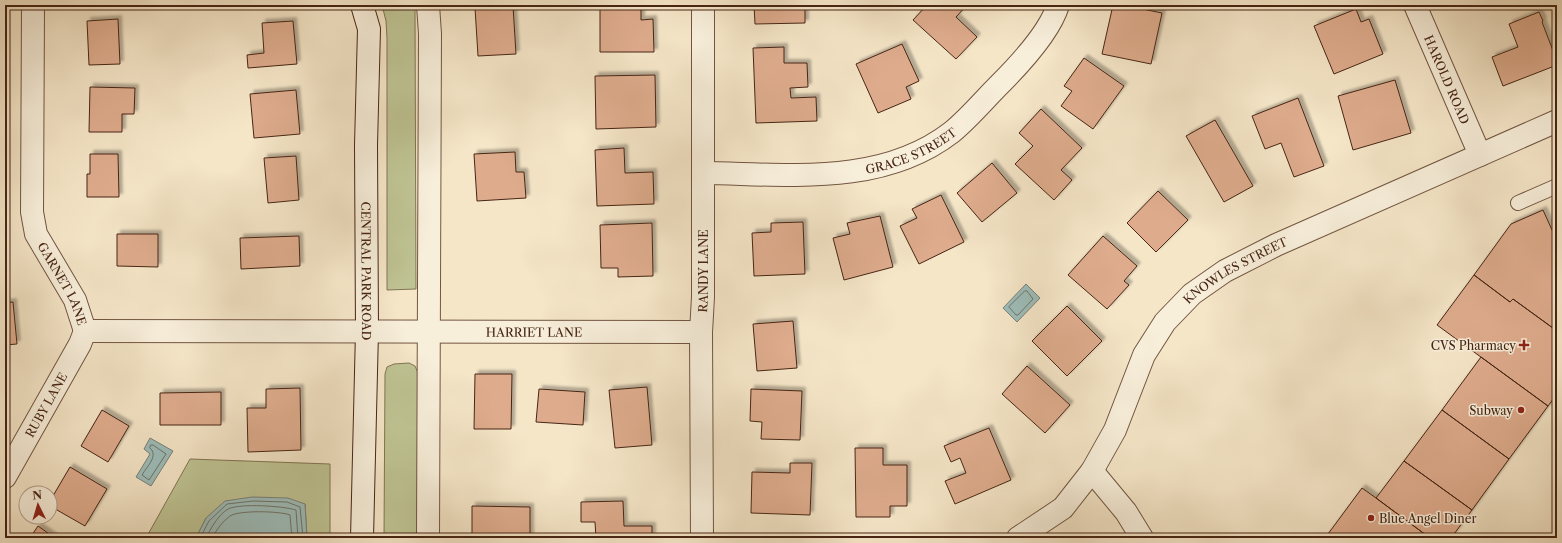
<svg xmlns="http://www.w3.org/2000/svg" width="1562" height="543" viewBox="0 0 1562 543" font-family="'Libre Caslon Text',serif">
	<style>
		.green { fill: #bfc494; stroke: #827454 }
		.water { fill: #9dbebb; stroke: #7a8178 }
		.lines { fill: none; stroke-linecap: round; stroke-linejoin: round }
		.shore { stroke: #727268; stroke-width: 1 }
		.building { fill: #deac8d; stroke: #462514; filter: url(#shadow) }
		.lane-casing { stroke: #725541; stroke-width: 16 }
		.street-casing { stroke: #725541; stroke-width: 24 }
		.secondary-casing { stroke: #462514; stroke-width: 24 }
		.lane { stroke: #f8efdb; stroke-width: 14 }
		.street { stroke: #f8efdb; stroke-width: 22 }
		.secondary { stroke: #f8efdb; stroke-width: 22 }
		.poi-dot { fill: #8f2418; stroke: #f8efdb; stroke-width: 1.5 }
		.labels { text-anchor: middle; dominant-baseline: central; stroke-width: 3; stroke-linejoin: round; paint-order: stroke }
		.street-label { font-size: 12px; fill: #462514; stroke: #f8efdb }
		.poi-label { font-size: 12px; fill: #462514; stroke: #f8efdb; text-anchor: end }
	</style>
	<defs>
		<filter id="shadow"><feDropShadow dx="3.5" dy="-3.5" stdDeviation="1" flood-color="#0004"/></filter>
	</defs>
	<rect width="100%" height="100%" fill="#f5e6c8"/>
	<filter id="stains"><feTurbulence type="fractalNoise" baseFrequency=".005" numOctaves="4"/><feColorMatrix values="0 0 0 0 .2 0 0 0 0 .09 0 0 0 0 .02 0 0 0 .5 -.17"/></filter>
	<radialGradient id="worn" r=".72"><stop offset=".6" stop-color="#630" stop-opacity="0"/><stop offset="1" stop-color="#630" stop-opacity=".3"/></radialGradient>
	<path class="green" d="M382,5h33v3l1,281 -29,1v-252l-1,-17z
		M409,363l6,3 3,7v165h-34l1,-164 2,-7 7,-3z
		M190,459l140,5v74h-23l-2,-34 -99,14 -10,20h-50z"/>
	<path class="water" d="M1026,284l14,14 -23,24 -14,-14z
		M150,438l23,13 -22,35 -15,-9 14,-23 -6,-5z
		M252,497l36,1 17,6 2,34h-111l10,-20 19,-17z"/>
	<g class="lines">
		<path class="shore" d="M1025,291h2l6,8 -15,16h-2l-7,-8z
			M151,445h2l13,9 -17,26 -7,-5c5,-9 17,-19 8,-27z
			M200,538l9,-17 18,-17 26,-3 34,1 13,5 3,31
			M206,538c5,-10 12,-23 22,-29 12,-6 55,-3 68,1l2,28
			M212,538c5,-9 10,-16 18,-22 9,-6 50,-5 60,-1l2,23"/>
	</g>
	<path class="building" d="M600,5h41v15l12,-1 1,33h-54z
		M754,5h51v18l-50,1z
		M927,5h40l-11,12 21,20 -21,22 -43,-39z
		M1113,5h10l39,8 -11,51 -49,-10z
		M513,6l3,48 -38,2 -3,-48z
		M1356,9l5,13 8,-3 14,35 -49,20 -20,-48z
		M1539,12l4,9 -1,1 15,39v4l-54,21 -11,-29 26,-10 -9,-23z
		M118,19l2,45 -31,1 -2,-44z
		M293,21l4,43 -49,4 -1,-13 17,-2 -2,-30z
		M902,44l17,37 -13,6 5,12 -33,14 -22,-49z
		M784,47v16h23l1,24 -18,1 1,10 25,-1 1,24 -61,2 -3,-75z
		M1084,58l40,28 -31,43 -32,-23 11,-15 -8,-5z
		M655,75l1,52 -60,2 -1,-53z
		M1395,80l16,53 -58,17 -15,-54z
		M90,87l45,1 -1,26h-12v18h-33z
		M296,90l4,44 -46,4 -4,-44z
		M1298,98l26,68 -30,11 -13,-34 -16,6 -13,-33z
		M1041,109l41,39 -21,22 11,10 -18,20 -39,-36 18,-18 -14,-13z
		M1215,120l38,66 -29,16 -38,-66z
		M624,148l1,25 28,-1 1,32 -57,2 -2,-56z
		M515,152l1,20h8l2,26 -49,3 -3,-47z
		M90,154h28l1,43h-32v-23h3z
		M296,156l3,44 -31,3 -4,-45z
		M992,163l25,30 -35,29 -25,-29z
		M1158,191l30,29 -32,32 -29,-29z
		M941,195l23,47 -45,22 -19,-38 17,-8 -5,-9z
		M1543,210l14,31v90l-44,-32 -3,3 -36,-27 37,-51z
		M880,216l13,51 -49,13 -11,-42 17,-4 -3,-11z
		M803,222l2,52 -51,2 -2,-43 19,-1v-9z
		M652,223l1,53 -35,1v-9h-17l-1,-43z
		M117,234h41v33l-41,-1z
		M299,236l1,30 -59,3 -1,-31z
		M1103,236l34,30 -13,15 5,4 -22,24 -39,-34z
		M1474,275l36,27 3,-3 44,32v63l-9,12 -111,-81z
		M13,302l4,42 -12,1v-42z
		M1067,306l35,35 -35,35 -35,-35z
		M793,321l4,47 -40,3 -4,-47z
		M1481,357l67,49 -39,53 -67,-49z
		M1027,366l43,39 -25,28 -43,-39z
		M475,374h37l-1,55h-37z
		M647,387l5,58 -37,3 -6,-58z
		M300,388l1,62 -53,2 -1,-44h19v-19z
		M539,389l46,3 -2,33 -47,-3z
		M751,389l51,2 -2,49 -39,-1 1,-17 -12,-1z
		M221,392v33h-61v-32z
		M102,410l27,16 -21,36 -27,-16z
		M1442,410l67,49 -37,51 -68,-49z
		M989,428l22,52 -56,24 -10,-23 21,-8 -6,-15 -9,4 -7,-16z
		M855,448h28v17h24v41h-17v11h-34z
		M1404,461l68,49 -21,28h-21l-54,-40z
		M790,463h22l-2,52 -59,-2 1,-41 38,1z
		M70,467l37,22 -22,37 -35,-20v-5z
		M1362,488l14,10 54,40h-105z
		M623,501l1,25h28v12h-56l-1,-16h-14v-20z
		M472,506l58,1v31h-58z
		M38,526l17,12h-25z"/>
	<g class="lines">
		<defs>
			<path id="lane" d="M1518,203l39,-17"/>
			<g id="street">
				<path id="s1" d="M33,5l-1,207 4,22 39,66 10,31"/>
				<path id="s2" d="M1415,5l65,150"/>
				<path id="s3" d="M703,173c84,1 178,14 249,-41 17,-14 32,-32 47,-47 20,-20 51,-53 59,-80"/>
				<path id="s4" d="M85,331l616,1"/>
				<path d="M1092,471l34,41 16,26"/>
				<path id="s5" d="M5,477l75,-133 5,-13"/>
				<path d="M428,538l2,-504 -2,-29"/>
				<path id="s6" d="M702,538l-1,-206 2,-35v-292"/>
				<path id="s7" d="M1018,538l45,-30 29,-37 23,-41 29,-75 21,-33 27,-28 33,-23 51,-26 281,-124"/>
			</g>
			<g id="secondary">
				<path id="s8" d="M362,5l7,24 -3,116 1,186 -5,207"/>
			</g>
		</defs>
		<use href="#lane" class="lane-casing"/>
		<use href="#street" class="street-casing"/>
		<use href="#secondary" class="secondary-casing"/>
		<use href="#lane" class="lane"/>
		<use href="#street" class="street"/>
		<use href="#secondary" class="secondary"/>
	</g>
	<g class="poi-dot">
		<path d="M1522 339h4v4h4v4h-4v4h-4v-4h-4v-4h4z"/>
		<circle cx="1521" cy="410" r="4"/>
		<circle cx="1371" cy="518" r="4"/>
	</g>
	<g class="labels">
		<g class="street-label">
			<text stroke="none"><textPath href="#s2" startOffset="81">HAROLD ROAD</textPath></text>
			<text stroke="none"><textPath href="#s3" startOffset="212">GRACE STREET</textPath></text>
			<text stroke="none"><textPath href="#s8" startOffset="267">CENTRAL PARK ROAD</textPath></text>
			<text stroke="none"><textPath href="#s6" startOffset="267">RANDY LANE</textPath></text>
			<text stroke="none"><textPath href="#s7" startOffset="356">KNOWLES STREET</textPath></text>
			<text stroke="none"><textPath href="#s1" startOffset="286">GARNET LANE</textPath></text>
			<text stroke="none"><textPath href="#s4" startOffset="449">HARRIET LANE</textPath></text>
			<text stroke="none"><textPath href="#s5" startOffset="83">RUBY LANE</textPath></text>
		</g>
		<g class="poi-label">
			<text x="1516" y="345">CVS Pharmacy</text>
			<text x="1513" y="410">Subway</text>
			<text x="1379" y="518" text-anchor="start">Blue Angel Diner</text>
		</g>
	</g>
	<rect width="1562" height="543" fill="none" stroke="#f5e6c8" stroke-width="20"/>
	<rect x="6" y="6" width="1550" height="531" fill="none" stroke="#462514" stroke-width="2"/>
	<rect x="10" y="10" width="1542" height="523" fill="none" stroke="#462514"/>
	<g transform="translate(38 505) rotate(355)"><circle r="19" fill="#f8efdb" stroke="#b19e8b"/>
	<path d="M0-3L7 15L0 10L-7 15Z" fill="#8f2418"/>
	<text y="-6" font-size="11" font-weight="bold" text-anchor="middle" fill="#462514">N</text>
	</g>
	<rect width="100%" height="100%" filter="url(#stains)"/>
	<rect width="100%" height="100%" fill="url(#worn)"/>
</svg>
